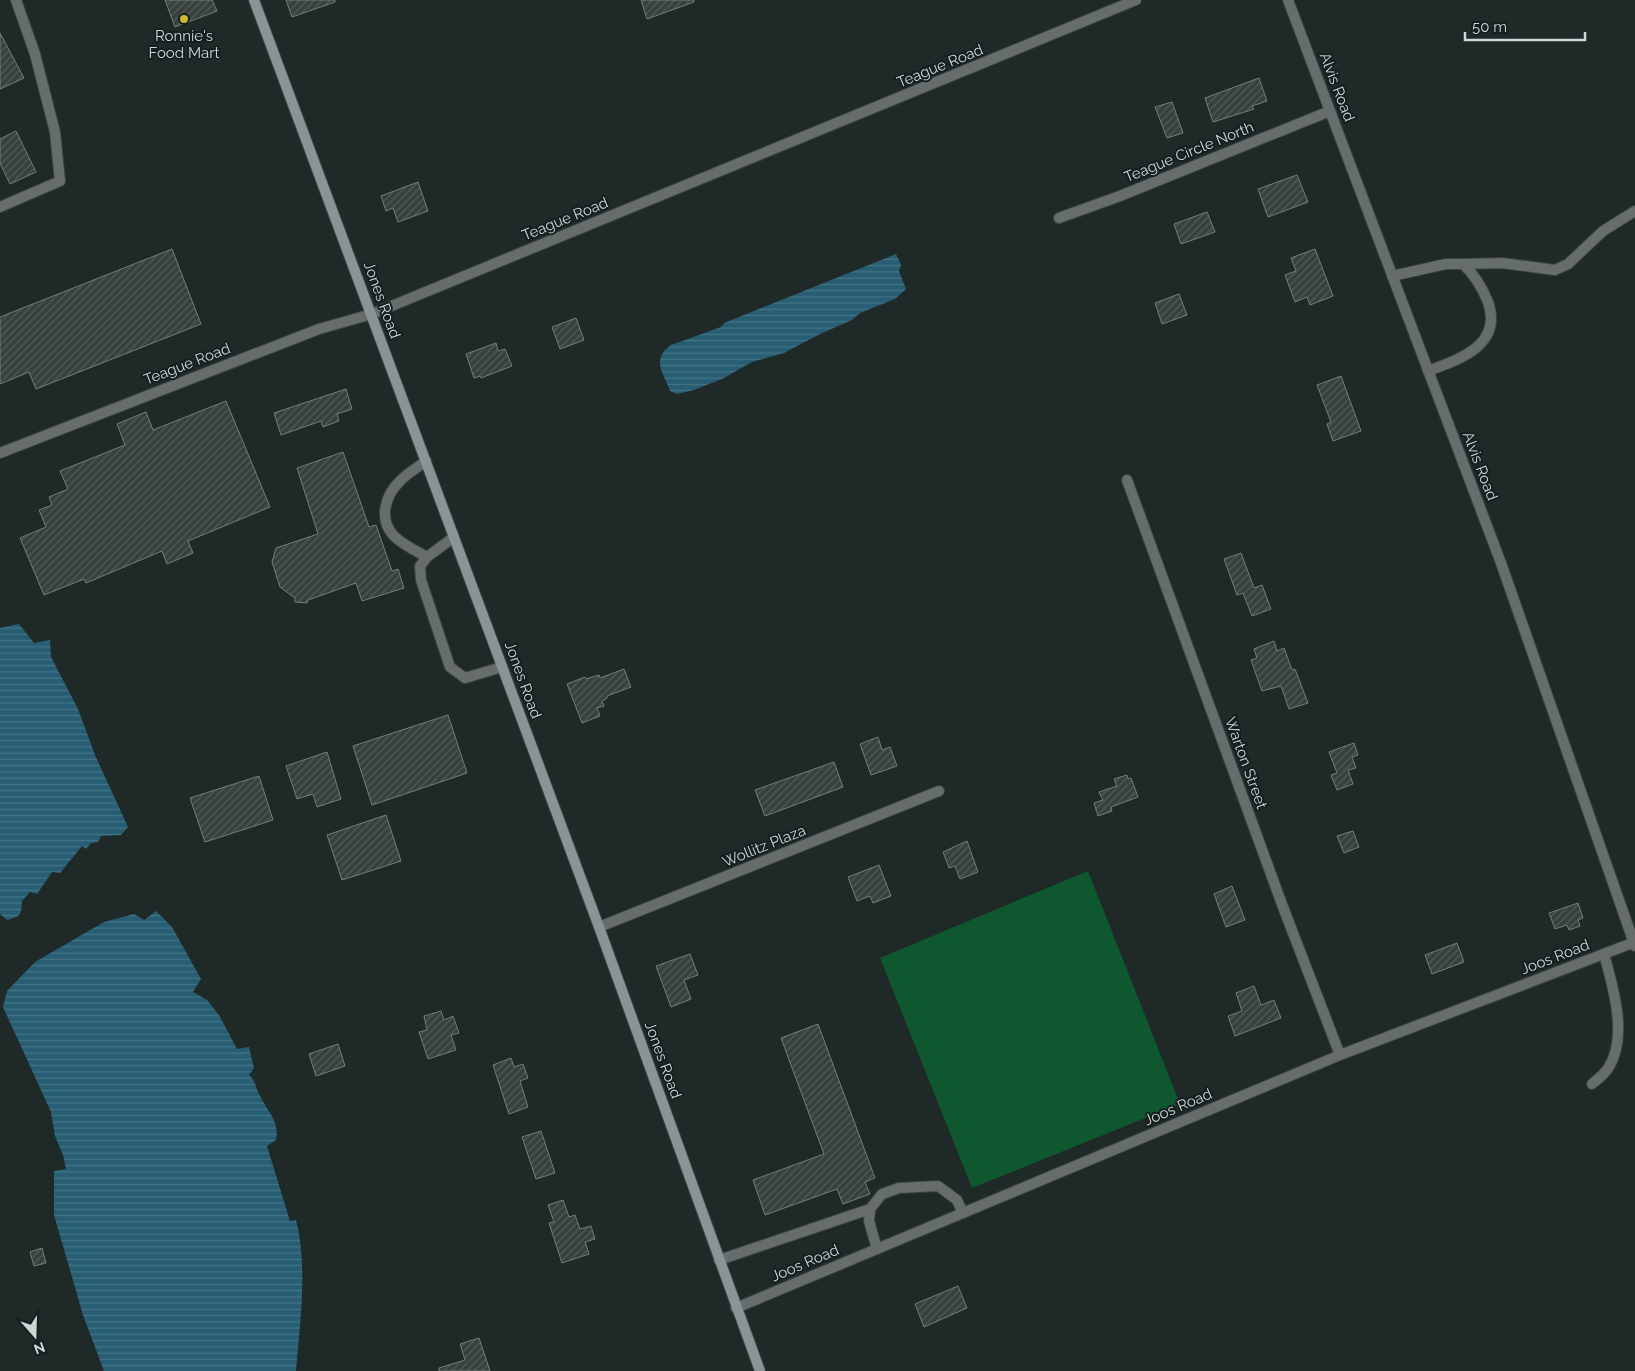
<svg xmlns="http://www.w3.org/2000/svg" width="1635" height="1371" viewBox="0 0 1635 1371" font-family="Raleway,sans-serif">
	<style>
		.pitch { fill: #0f582f }
		.water { fill: url(#water-rules) }
		.building { fill: url(#building-hatch); stroke: #737d79 }
		.lines { fill: none; stroke-linecap: round; stroke-linejoin: round }
		.lane-casing { stroke: #3b4544; stroke-width: 12 }
		.street-casing { stroke: #3b4544; stroke-width: 12 }
		.secondary-casing { stroke: #3b4544; stroke-width: 12 }
		.lane { stroke: #676c6c; stroke-width: 10 }
		.street { stroke: #676c6c; stroke-width: 10 }
		.secondary { stroke: #8b9394; stroke-width: 10 }
		.poi-dot { fill: #d0b837; stroke: #161f1f; stroke-width: 2 }
		.labels { text-anchor: middle; dominant-baseline: central; stroke-width: 4; stroke-linejoin: round; paint-order: stroke }
		.poi-label { font-size: 15px; fill: #d0d6d6; stroke: #161f1f }
		.street-label { font-size: 15px; fill: #d0d6d6; stroke: #161f1f }
	</style>
	<defs>
		<pattern id="water-rules" width="6" height="5" patternUnits="userSpaceOnUse" patternTransform="scale(1.25)"><rect width="6" height="5" fill="#275e73"/><path d="M0 2.5h6" fill="none" stroke="#457486"/></pattern>
		<pattern id="building-hatch" width="6" height="6" patternUnits="userSpaceOnUse" patternTransform="scale(1.25)"><rect width="6" height="6" fill="#37403d"/><path d="M-1 1l2-2M0 6l6-6M5 7l2-2" fill="none" stroke="#535b58"/></pattern>
	</defs>
	<rect width="100%" height="100%" fill="#1f2928"/>
	<path class="pitch" d="M1088,871l92,233 -208,84 -92,-230z"/>
	<path class="water" d="M896,254l5,11 -2,6 7,18 -11,10 -35,14 -8,7 -32,14 -36,19 -32,9 -30,17 -28,11 -17,4 -7,-3c-7,-19 -19,-32 1,-46l50,-18 3,-4z
		M19,624l15,19 16,-3 1,17 27,52 17,46 33,72 -7,8 -20,1 -3,6 -7,1 -5,6 -4,-3 -22,27 -8,-1 -15,22 -7,-2 -8,9c-1,14 0,15 -15,19l-7,-6v-286z
		M156,911l16,16 29,52 -8,13 14,8 12,15 18,34 12,-2 5,21 -5,7c7,6 7,14 11,21 8,16 20,26 16,44l-9,6 23,75 6,-1c12,47 4,103 0,151h-192l-21,-56 -29,-100v-44l12,-2 -3,-14 -8,-19 -4,-24 -48,-105 4,-16 28,-29 69,-40 30,-8 10,6z"/>
	<path class="building" d="M165,0h47l5,11 -42,16z
		M286,0h49v2l-43,15z
		M641,0h53v2l-47,17z
		M0,33l24,45 -24,11z
		M1259,78l8,23 -15,5 2,3 -41,13 -8,-24z
		M1172,102l11,31 -16,5 -12,-31z
		M16,131l20,41 -26,12 -10,-21v-24z
		M1297,175l11,27 -40,15 -10,-28z
		M418,182l10,29 -30,11 -5,-14 -7,3 -5,-15z
		M1207,212l8,20 -34,12 -7,-20z
		M172,249l29,75 -165,65 -7,-17 -29,12v-67z
		M1315,249l18,47 -23,9 -3,-8 -12,5 -10,-27 11,-4 -5,-13z
		M1179,294l8,21 -25,9 -7,-21z
		M576,318l8,22 -24,9 -8,-22z
		M496,343l2,8 7,-2 7,17 -31,12 -1,-2 -6,2 -8,-24z
		M1341,376l20,55 -28,10 -6,-17 4,-2 -14,-37z
		M346,389l6,20 -15,5 2,7 -16,6 -2,-6 -40,14 -7,-22z
		M226,401l44,106 -82,34 5,12 -26,11 -5,-13 -76,32 -2,-4 -40,16 -24,-57 26,-11 -7,-17 13,-5 -3,-8 19,-8 -8,-18 65,-26 -8,-21 29,-12 7,18z
		M343,452l26,75 7,-2 16,46 6,-2 6,19 -42,13 -6,-18 -48,17 -1,3 -12,-1v-4l-15,-11 -8,-25 4,-14 42,-14 -21,-66z
		M1241,553l13,35 8,-3 9,24 -19,7 -9,-23 -6,2 -13,-36z
		M1274,641l3,10 7,-3 8,22 3,-1 13,34 -19,6 -8,-23 -19,5 -11,-31 6,-2 -3,-9z
		M624,669l7,18 -24,9v2l-5,3 2,5 -7,2 3,8 -18,7 -15,-39 18,-7 1,2 13,-4 1,3z
		M448,715l19,58 -95,32 -19,-59z
		M878,737l4,13 8,-3 7,19 -26,9 -11,-31z
		M1354,743l4,12 -6,2 4,11 -8,2 5,14 -16,6 -6,-15 6,-2 -8,-21z
		M327,752l14,47 -24,8 -4,-13 -16,5 -11,-33z
		M834,762l9,25 -78,29 -10,-26z
		M1127,775l1,4 3,-1 7,19 -27,10 1,4 -14,5 -4,-13 9,-3 -4,-8 18,-6 -3,-7z
		M259,776l14,44 -68,22 -15,-44z
		M386,815l15,46 -59,19 -15,-45z
		M1353,831l6,16 -15,6 -7,-17z
		M967,841l11,31 -18,7 -5,-13 -6,2 -6,-16z
		M879,865l12,31 -18,7 -3,-7 -13,5 -9,-24z
		M1232,886l13,34 -19,7 -12,-33z
		M1578,903l5,15 -5,2 2,6 -11,4 -2,-5 -12,4 -6,-16z
		M1457,943l7,19 -32,12 -7,-19z
		M690,954l8,21 -14,5 7,19 -20,8 -15,-41z
		M1254,986l7,19 13,-5 7,18 -46,18 -7,-20 14,-5 -6,-18z
		M441,1011l3,9 9,-4 6,17 -8,2 5,15 -28,9 -9,-27 8,-2 -3,-14z
		M818,1024l57,154 -10,4 5,12 -27,10 -6,-15 -72,26 -12,-35 71,-26 -43,-116z
		M338,1044l7,22 -29,10 -7,-22z
		M511,1058l3,9 9,-3 5,14 -8,3 8,26 -19,7 -16,-49z
		M541,1131l14,42 -19,6 -14,-42z
		M563,1200l6,17 6,-2 5,14 11,-3 4,13 -10,3 4,12 -27,9 -13,-40 5,-1 -6,-17z
		M42,1248l4,15 -12,3 -4,-14z
		M958,1286l9,22 -43,19 -9,-23z
		M479,1338l11,33h-51v-3l26,-8 -5,-16z"/>
	<g class="lines">
		<defs>
			<path id="lane" d="M0,207l60,-26 -5,-49 -20,-78 -19,-54
				M1463,264l39,-1 53,7 13,-6 35,-33 32,-20
				M1392,276l54,-12h17c12,11 19,23 25,38 15,43 -28,57 -60,69
				M426,461c-8,6 -18,12 -25,19 -16,15 -23,39 -7,56 9,9 22,15 33,21
				M454,537l-27,20 -7,9 1,14 29,87 15,11 37,-11
				M1592,1084c6,-5 13,-10 17,-17 19,-31 4,-80 -5,-113
				M877,1249l-8,-28 1,-12 12,-15 17,-6 39,-2 19,14 6,13
				M719,1260l151,-51"/>
			<path id="street" d="M1288,0l213,563 134,383
				M1059,218l61,-22 210,-85
				M0,453l319,-124 53,-15 764,-314
				M1127,480l156,427 57,148
				M599,927l340,-136
				M736,1308l604,-253 295,-113"/>
			<path id="secondary" d="M254,0l345,927 161,444"/>
		</defs>
		<use href="#lane" class="lane-casing"/>
		<use href="#street" class="street-casing"/>
		<use href="#secondary" class="secondary-casing"/>
		<use href="#lane" class="lane"/>
		<use href="#street" class="street"/>
		<use href="#secondary" class="secondary"/>
	</g>
	<circle class="poi-dot" cx="184" cy="19" r="5"/>
	<g class="labels">
		<g class="poi-label">
			<text x="184" y="36">Ronnie's<tspan x="184" dy="17">Food Mart</tspan></text>
		</g>
		<g class="street-label">
			<text transform="translate(940 66) rotate(-22)">Teague Road</text>
			<text transform="translate(1337 87) rotate(69)">Alvis Road</text>
			<text transform="translate(1189 152) rotate(-22)">Teague Circle North</text>
			<text transform="translate(565 219) rotate(-22)">Teague Road</text>
			<text transform="translate(382 300) rotate(70)">Jones Road</text>
			<text transform="translate(187 364) rotate(-21)">Teague Road</text>
			<text transform="translate(1480 466) rotate(69)">Alvis Road</text>
			<text transform="translate(523 680) rotate(70)">Jones Road</text>
			<text transform="translate(1246 763) rotate(70)">Warton Street</text>
			<text transform="translate(764 846) rotate(-22)">Wollitz Plaza</text>
			<text transform="translate(1555 957) rotate(-21)">Joos Road</text>
			<text transform="translate(663 1060) rotate(70)">Jones Road</text>
			<text transform="translate(1178 1107) rotate(-23)">Joos Road</text>
			<text transform="translate(805 1263) rotate(-23)">Joos Road</text>
		</g>
	</g>
	<g transform="translate(35 1336) rotate(160)" stroke="#161f1f" stroke-width="4" paint-order="stroke">
	<path d="M0-4L9 19L0 12L-9 19Z" fill="#d0d6d6"/>
	<text y="-8" font-size="14" font-weight="bold" text-anchor="middle" fill="#d0d6d6">N</text>
	</g>
	<path d="M1465 32v8h120v-8" fill="none" stroke="#d0d6d6" stroke-width="2.5"/>
	<text x="1472" y="32" font-size="15" fill="#d0d6d6" stroke="#161f1f" stroke-width="4" paint-order="stroke">50 m</text>
</svg>
